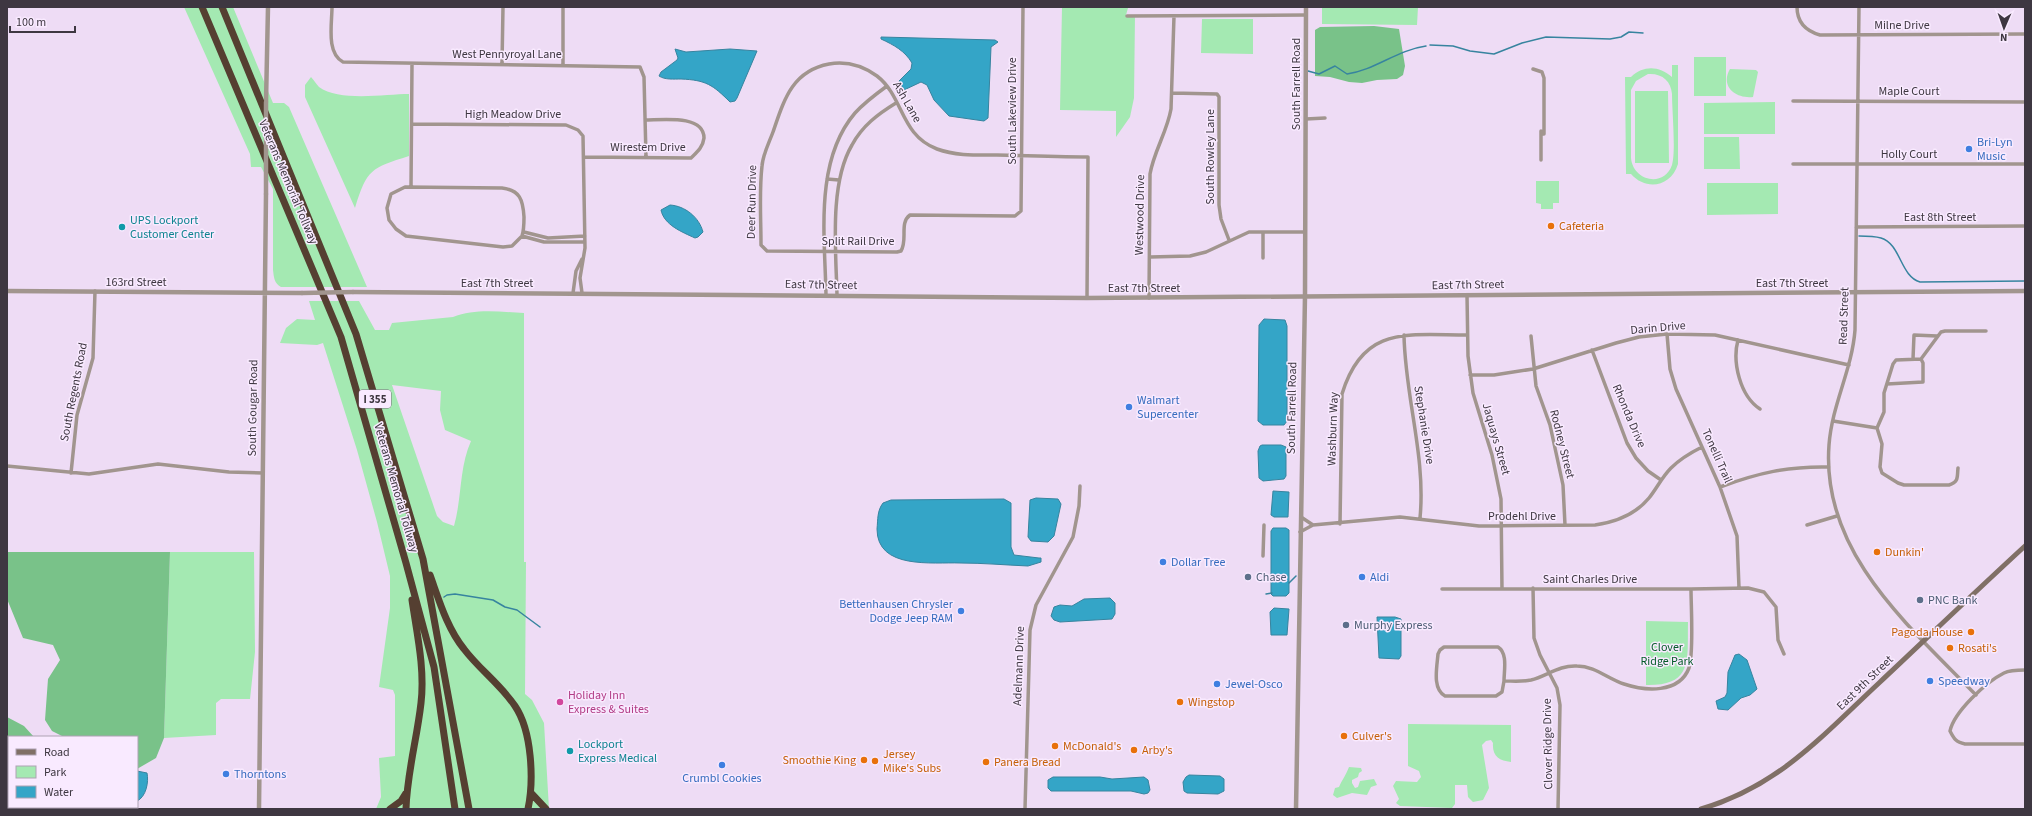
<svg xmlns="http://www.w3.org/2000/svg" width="2032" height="816" viewBox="0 0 2032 816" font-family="'Source Sans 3',sans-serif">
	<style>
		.green { fill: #a4e9b2; fill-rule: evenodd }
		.forest { fill: #79c289 }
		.water { fill: #34a5c7; stroke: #37849f }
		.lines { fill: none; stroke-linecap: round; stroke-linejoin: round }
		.stream { stroke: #37849f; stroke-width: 1.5 }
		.minor { stroke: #a1958e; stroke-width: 3.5 }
		.tertiary { stroke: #a1958e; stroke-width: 4.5 }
		.secondary { stroke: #807066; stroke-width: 5 }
		.motorway { stroke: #553f31; stroke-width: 7 }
		.tertiary-bridge { stroke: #a1958e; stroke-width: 4.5 }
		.shop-dot { fill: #3f7fe0; stroke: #f9eaff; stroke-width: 1.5 }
		.food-dot { fill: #e8710a; stroke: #f9eaff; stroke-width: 1.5 }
		.culture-dot { fill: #0f9aa8; stroke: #f9eaff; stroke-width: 1.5 }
		.service-dot { fill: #5c6f8a; stroke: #f9eaff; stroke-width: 1.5 }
		.hotel-dot { fill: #d1479c; stroke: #f9eaff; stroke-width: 1.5 }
		.labels { text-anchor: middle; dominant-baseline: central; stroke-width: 3; stroke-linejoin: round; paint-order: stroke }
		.shield { fill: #f9eaff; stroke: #766d7a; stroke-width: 1 }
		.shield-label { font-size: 11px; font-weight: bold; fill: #3e3741 }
		.street-label { font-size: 12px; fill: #3e3741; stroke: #f9eaff }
		.shop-label { font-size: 12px; fill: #366cbe; stroke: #f9eaff; text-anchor: start }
		.culture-label { font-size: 12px; fill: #0d838f; stroke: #f9eaff; text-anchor: start }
		.food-label { font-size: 12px; fill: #c56008; stroke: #f9eaff; text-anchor: start }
		.service-label { font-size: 12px; fill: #4e5e75; stroke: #f9eaff; text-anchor: start }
		.park-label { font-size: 12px; fill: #055c29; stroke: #f9eaff }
		.hotel-label { font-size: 12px; fill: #b23c85; stroke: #f9eaff; text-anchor: start }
	</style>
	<rect width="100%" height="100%" fill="#eedcf5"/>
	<path class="green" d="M184,7h49l40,96h11l5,4 78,180h-86c-7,-4 -7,-9 -8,-17v-81l-12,-22h-10l-1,-13z
		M1062,7h114l-48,1 -2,7h9l-1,83 -4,19 -14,20v-26l-56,-1z
		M1322,7h96l-1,18 -95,-1z
		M1202,19h51v35l-52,-1z
		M1694,57h32v39h-32z
		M1672,65h6v99c-7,23 -32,27 -47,10h-5l-1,-97h6c13,-12 28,-11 41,0zM1648,74c14,-1 23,7 24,20 0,16 4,58 0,71 -8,23 -39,16 -41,-7v-68l5,-9z
		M1730,69l26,1 2,2 -5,25c-18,2 -33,-11 -23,-28z
		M311,77c3,3 5,7 8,10 20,15 67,7 90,7v62c-38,12 -42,13 -54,52l-50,-111v-12z
		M1635,91h33l1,72h-34z
		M1775,102v32h-71v-31z
		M1704,137h35l1,32h-36z
		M1536,181h23v22h-6v6h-12v-5l-5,-1z
		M1707,183h71v31l-71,1z
		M309,301h50l16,29h14l3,-7 61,-6c22,-9 48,-5 71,-4v249h2l-1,132 7,6 12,23 5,86h-173l5,-12 -2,-39 16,-2v-61l-2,-5 -14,-3 11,-79v-32l-13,-54 -20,-72 -34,-107 -6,2 -37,-2 6,-15 11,-9 18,1zM392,385l49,6 -1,19 5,20 26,11c-12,27 -9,57 -17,85l-11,-4 -6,-6z
		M170,552h84l1,100 -5,47h-29l-5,4v32l-52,3z
		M1646,621l42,1c-1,37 6,64 -42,63z
		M1408,724l103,1v37c-12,-1 -19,-6 -18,-19l-2,-3 -5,1 -4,4 7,43 -6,12 -10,2 -5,-5 -1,-12h-12v19l-3,4 -52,-2 -4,-3 3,-4 -6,-13 3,-5 21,1 4,-5 -2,-6 -11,-5z
		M1349,767l12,1 1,3 -3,2 -1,4 -6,3v3l3,5 3,-1 2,-6 14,-2 3,6 -6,2 -4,8 -15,-2 -15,5 -4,-3 2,-7 4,-1c3,-7 7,-12 10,-20z"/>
	<path class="forest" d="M1374,26l25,3 6,37 -2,9 -6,4 -20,1 -15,3 -13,-1 -19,-5 -15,-1v-46l5,-3z
		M7,552h163l-6,186 -8,20 -19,11v-32h-73l-12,-6 -7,-11 3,-41 12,-19 -7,-15 -30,-7 -16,-39z
		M7,717l17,9 10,11h-25v64h-2z"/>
	<path class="water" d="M881,37l114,3 3,2 -7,5 -3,71 -4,3 -35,-5 -15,-16 -7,-15 -6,-3 -17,8 -5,-9 12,-12 1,-6c-7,-12 -18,-18 -31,-24z
		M675,49l11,3 44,-3 27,2 -20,47 -2,3 -5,1c-17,-17 -24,-22 -49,-23 -7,0 -16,1 -22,-3l2,-4 16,-12 1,-2z
		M670,205c15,1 29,12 33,27l-5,5 -3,1c-13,-6 -31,-13 -34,-28z
		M1264,319l21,1 2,6v95l-3,4h-21l-5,-4 1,-96z
		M1262,445h19l5,2v29l-2,3 -21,2 -4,-3 -1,-27 2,-5z
		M1273,491l16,1 -1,25h-14l-3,-2z
		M1036,498l22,1 3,5 -7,32 -6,6 -17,-1 -3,-4 2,-37z
		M1004,499l7,4v44l3,8 25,3h2v4l-13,4c-23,-1 -45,-3 -68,-3 -27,-1 -83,7 -83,-34 1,-10 0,-18 6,-26l8,-3z
		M1273,528h13l3,2v63l-3,3h-13l-2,-2v-63z
		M1110,598l5,5v11l-3,5 -52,3 -6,-2 -3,-4 3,-9 6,-2 12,1 12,-7z
		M1274,608l15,1 -2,26h-16l-1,-23z
		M1377,617h18l6,2v37l-2,3 -20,-1z
		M1739,654l8,6 10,29 -7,6 -9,3 -13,12 -10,-1 -2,-8 9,-4 2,-4 1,-21 7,-17z
		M137,771l10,2c2,9 -1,24 -10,28z
		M1189,775l31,1 4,3v12l-6,3 -31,-1 -3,-2 -1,-9 3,-5z
		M1053,777h47l12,2 32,-2 4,3 2,10 -2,3 -4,1 -13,-3h-80l-3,-3v-8z"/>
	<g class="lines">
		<path class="stream" d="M1430,45l23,1 17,5 24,3 28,-11 24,-6 64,2 11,-2 8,-5 14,1
			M1308,71l11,3 16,-8 12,8c28,-4 50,-24 79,-28
			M1859,236c7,0 15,0 22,2 20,6 19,38 39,44l105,-1
			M1289,583l7,-7
			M1266,594l6,-1
			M444,597l3,-2 8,-1 38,6 12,7 12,3 23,17"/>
		<path class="minor" d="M332,7c0,17 -6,46 11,55l297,5 4,10 2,80
			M1023,7l-2,204 -6,5 -105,-1c-11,8 -2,25 -9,36l-4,1 -130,-1 -6,-6c0,-26 -2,-53 1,-79 1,-12 7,-23 11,-34 11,-32 19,-61 56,-68 17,-3 34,2 48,12 27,21 23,59 60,73 19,7 40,6 60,6 30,1 60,2 91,2l-1,141
			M1797,7c0,16 9,24 23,28l205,-1
			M1859,7l-4,323c-3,40 -23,74 -26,115 -8,107 79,180 147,250
			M1127,16l179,-1
			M502,64l1,-57
			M563,65v-58
			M1533,69l9,3 2,6v56
			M1172,93l45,1 2,3v108l2,14 8,21
			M1793,101l232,1
			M1306,119l19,-1
			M412,124l154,1 12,5 5,6 2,112 -5,30 2,15
			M1541,131v29
			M584,157l107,1c6,-6 12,-11 13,-20 0,-24 -43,-18 -59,-18
			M1793,164h232
			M827,179l12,1
			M405,187l97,1c18,2 21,12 22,29 0,6 0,13 -2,19l-10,10 -9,1 -97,-11 -10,-7 -7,-9 -2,-12 4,-14z
			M411,187l1,-123
			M1856,227l169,-1
			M524,232l24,6 37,-2
			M522,236l22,6h41
			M1150,257l40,-1 16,-4 43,-20h56
			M1263,258v-26
			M573,293l3,-22 6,-12
			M826,295c-1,-58 -12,-134 29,-182 9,-10 21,-19 32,-27
			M837,295c-1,-44 -8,-111 15,-150 10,-19 26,-31 44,-42
			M1467,295l1,61 5,37 19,62 9,44 1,90
			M1149,298l1,-124c4,-23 17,-42 21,-65l3,-93
			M1667,334l3,35 6,20 44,98 17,49 2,52
			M1404,335c1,62 22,121 16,183
			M1531,336l5,50 14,39 13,60 2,40
			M1738,340c-6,22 2,56 22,69
			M1592,350l35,93 9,15 12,13 13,9
			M1913,359l1,-24 23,1
			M1470,375h24l39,-6 83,-26 23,-6 28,-3 48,1 134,30
			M1887,384l36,-2v-19l-2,-4
			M1833,421l44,7
			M1877,428l7,-16v-19l9,-29 3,-4 25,-1 20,-27 4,-1h41
			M1877,428l5,16 -2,23 2,6 16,10 6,2h45c10,-3 8,-8 9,-17
			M7,466l82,8 69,-10 71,8 34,1
			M71,473l6,-58 16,-57 2,-67
			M1720,487c38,-14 68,-21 109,-20
			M1301,517l12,8 87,-8 79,9 116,-1c21,-3 40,-10 54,-27 8,-10 13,-21 22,-30 9,-9 19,-15 31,-21
			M1340,524l2,-130c21,-69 65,-59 125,-59
			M1807,525l30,-9
			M1300,532l13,-7
			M1263,556l1,-31
			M1533,588l1,50 6,17 17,33 3,17 -2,104
			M1442,589h249l57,-1 16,4 12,15 2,33 6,14
			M2025,670c-7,0 -15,0 -21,3 -18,9 -50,39 -54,58 4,8 6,11 15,13h60
			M1504,681l-2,11 -6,4h-51c-13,-7 -8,-29 -7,-42l2,-4 4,-3h54c10,6 6,24 6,34 9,0 18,1 27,-1 16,-4 28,-15 46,-14 18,0 31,13 47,18 21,7 55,10 65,-16 5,-15 2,-61 2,-79
			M1025,809l5,-179 6,-25 37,-68 6,-31 1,-20"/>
		<path class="tertiary" d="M266,102l2,-95
			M7,291l295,2
			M353,292l734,6 938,-7
			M259,809l7,-615
			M1296,809l9,-513 1,-289"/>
		<path class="secondary" d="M1701,809c78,-23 121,-73 178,-126 49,-46 97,-92 146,-137"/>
		<path class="motorway" d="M202,7l139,330 65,226 28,104 21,142
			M222,7l134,327 67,225 46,250
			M430,575c9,25 17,53 34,74 15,20 37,36 51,57 17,25 19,74 13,103
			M531,793l15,16
			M390,809l11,-8 5,-8
			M406,809c1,-36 11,-70 15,-106 4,-34 -4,-69 -9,-103"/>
		<path class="tertiary-bridge" d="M266,194v-92
			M302,293l51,-1"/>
	</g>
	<g class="shop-dot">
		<circle cx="1969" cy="149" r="4"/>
		<circle cx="1129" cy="407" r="4"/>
		<circle cx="1163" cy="562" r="4"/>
		<circle cx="1362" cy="577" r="4"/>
		<circle cx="961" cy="611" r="4"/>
		<circle cx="1930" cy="681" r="4"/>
		<circle cx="1217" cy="684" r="4"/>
		<circle cx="722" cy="765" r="4"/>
		<circle cx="226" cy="774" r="4"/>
	</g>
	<g class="food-dot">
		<circle cx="1551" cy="226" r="4"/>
		<circle cx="1877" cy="552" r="4"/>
		<circle cx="1971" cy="632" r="4"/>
		<circle cx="1950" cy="648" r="4"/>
		<circle cx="1180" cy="702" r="4"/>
		<circle cx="1344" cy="736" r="4"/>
		<circle cx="1055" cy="746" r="4"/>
		<circle cx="1134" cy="750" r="4"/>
		<circle cx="864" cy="760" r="4"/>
		<circle cx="875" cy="761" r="4"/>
		<circle cx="986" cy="762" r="4"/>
	</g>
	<g class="culture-dot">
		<circle cx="122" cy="227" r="4"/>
		<circle cx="570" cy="751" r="4"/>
	</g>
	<g class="service-dot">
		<circle cx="1248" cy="577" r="4"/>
		<circle cx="1920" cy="600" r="4"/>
		<circle cx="1346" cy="625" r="4"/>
	</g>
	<circle class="hotel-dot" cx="560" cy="702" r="4"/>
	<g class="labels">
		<rect class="shield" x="359" y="390" width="32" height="18" rx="3"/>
		<g class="shield-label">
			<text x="375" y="399">I 355</text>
		</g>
		<g class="street-label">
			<text x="1902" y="25">Milne Drive</text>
			<text x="507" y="54">West Pennyroyal Lane</text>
			<text transform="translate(1296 84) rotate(-90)">South Farrell Road</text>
			<text x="1909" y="91">Maple Court</text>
			<text transform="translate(907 102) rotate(60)">Ash Lane</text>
			<text transform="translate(1012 111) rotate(-90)">South Lakeview Drive</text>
			<text x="513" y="114">High Meadow Drive</text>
			<text x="648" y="147">Wirestem Drive</text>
			<text x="1909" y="154">Holly Court</text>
			<text transform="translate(1210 157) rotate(-90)">South Rowley Lane</text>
			<text transform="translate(288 182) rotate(67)">Veterans Memorial Tollway</text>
			<text transform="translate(752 202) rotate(-89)">Deer Run Drive</text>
			<text transform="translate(1140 215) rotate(-89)">Westwood Drive</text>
			<text x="1940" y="217">East 8th Street</text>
			<text x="858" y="241">Split Rail Drive</text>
			<text x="136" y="282">163rd Street</text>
			<text x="497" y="283">East 7th Street</text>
			<text x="1792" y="283">East 7th Street</text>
			<text transform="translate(821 285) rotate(1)">East 7th Street</text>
			<text transform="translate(1468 285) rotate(-1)">East 7th Street</text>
			<text x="1144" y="288">East 7th Street</text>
			<text transform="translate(1844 316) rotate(-88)">Read Street</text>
			<text transform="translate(1658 328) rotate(-5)">Darin Drive</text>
			<text transform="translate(74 392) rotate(-79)">South Regents Road</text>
			<text transform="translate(253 408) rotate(-89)">South Gougar Road</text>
			<text transform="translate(1292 408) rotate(-89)">South Farrell Road</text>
			<text transform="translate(1629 416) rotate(67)">Rhonda Drive</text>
			<text transform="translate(1424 425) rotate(81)">Stephanie Drive</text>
			<text transform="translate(1333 429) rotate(-88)">Washburn Way</text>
			<text transform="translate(1496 439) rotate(74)">Jaquays Street</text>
			<text transform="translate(1562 444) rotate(76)">Rodney Street</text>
			<text transform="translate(1717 456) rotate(66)">Tonelli Trail</text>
			<text transform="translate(396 488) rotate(74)">Veterans Memorial Tollway</text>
			<text x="1522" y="516">Prodehl Drive</text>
			<text x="1590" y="579">Saint Charles Drive</text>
			<text transform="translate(1019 666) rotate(-88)">Adelmann Drive</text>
			<text transform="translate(1865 683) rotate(-44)">East 9th Street</text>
			<text transform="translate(1548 744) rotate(-91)">Clover Ridge Drive</text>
		</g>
		<g class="shop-label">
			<text x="1977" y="142">Bri-Lyn<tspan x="1977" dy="14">Music</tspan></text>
			<text x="1137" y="400">Walmart<tspan x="1137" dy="14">Supercenter</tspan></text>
			<text x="1171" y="562">Dollar Tree</text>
			<text x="1370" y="577">Aldi</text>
			<text x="953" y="604" text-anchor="end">Bettenhausen Chrysler<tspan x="953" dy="14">Dodge Jeep RAM</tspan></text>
			<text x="1938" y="681">Speedway</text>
			<text x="1225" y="684">Jewel-Osco</text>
			<text x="234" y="774">Thorntons</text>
			<text x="722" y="778" text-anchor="middle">Crumbl Cookies</text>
		</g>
		<g class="culture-label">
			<text x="130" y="220">UPS Lockport<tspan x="130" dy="14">Customer Center</tspan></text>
			<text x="578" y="744">Lockport<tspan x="578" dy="14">Express Medical</tspan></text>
		</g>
		<g class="food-label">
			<text x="1559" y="226">Cafeteria</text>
			<text x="1885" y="552">Dunkin'</text>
			<text x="1963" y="632" text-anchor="end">Pagoda House</text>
			<text x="1958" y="648">Rosati's</text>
			<text x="1188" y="702">Wingstop</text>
			<text x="1352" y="736">Culver's</text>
			<text x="1063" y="746">McDonald's</text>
			<text x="1142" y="750">Arby's</text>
			<text x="883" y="754">Jersey<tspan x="883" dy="14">Mike's Subs</tspan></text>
			<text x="856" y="760" text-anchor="end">Smoothie King</text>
			<text x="994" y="762">Panera Bread</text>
		</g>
		<g class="service-label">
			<text x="1256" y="577">Chase</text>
			<text x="1928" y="600">PNC Bank</text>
			<text x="1354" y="625">Murphy Express</text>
		</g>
		<g class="park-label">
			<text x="1667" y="647">Clover<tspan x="1667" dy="14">Ridge Park</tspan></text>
		</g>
		<g class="hotel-label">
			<text x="568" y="695">Holiday Inn<tspan x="568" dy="14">Express &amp; Suites</tspan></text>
		</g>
	</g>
	<rect width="2032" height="816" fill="none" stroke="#3e3741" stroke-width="16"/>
	<rect x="8" y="736" width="130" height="72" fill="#f9eaff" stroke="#aea2b3"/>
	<rect x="16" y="749" width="20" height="6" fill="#807066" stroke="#aea2b3"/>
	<text x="44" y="756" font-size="12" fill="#3e3741">Road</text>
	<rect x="16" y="766" width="20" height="12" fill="#a4e9b2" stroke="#aea2b3"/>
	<text x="44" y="776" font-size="12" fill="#3e3741">Park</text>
	<rect x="16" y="786" width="20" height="12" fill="#34a5c7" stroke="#aea2b3"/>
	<text x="44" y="796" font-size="12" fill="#3e3741">Water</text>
	<g transform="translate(2004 28) rotate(182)" stroke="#f9eaff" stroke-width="3" paint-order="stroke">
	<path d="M0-3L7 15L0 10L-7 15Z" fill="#3e3741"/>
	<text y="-6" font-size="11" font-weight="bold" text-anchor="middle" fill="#3e3741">N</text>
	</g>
	<path d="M10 26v6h65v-6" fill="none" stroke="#3e3741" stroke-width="2"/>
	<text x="16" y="26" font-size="12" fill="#3e3741" stroke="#f9eaff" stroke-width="3" paint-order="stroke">100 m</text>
</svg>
